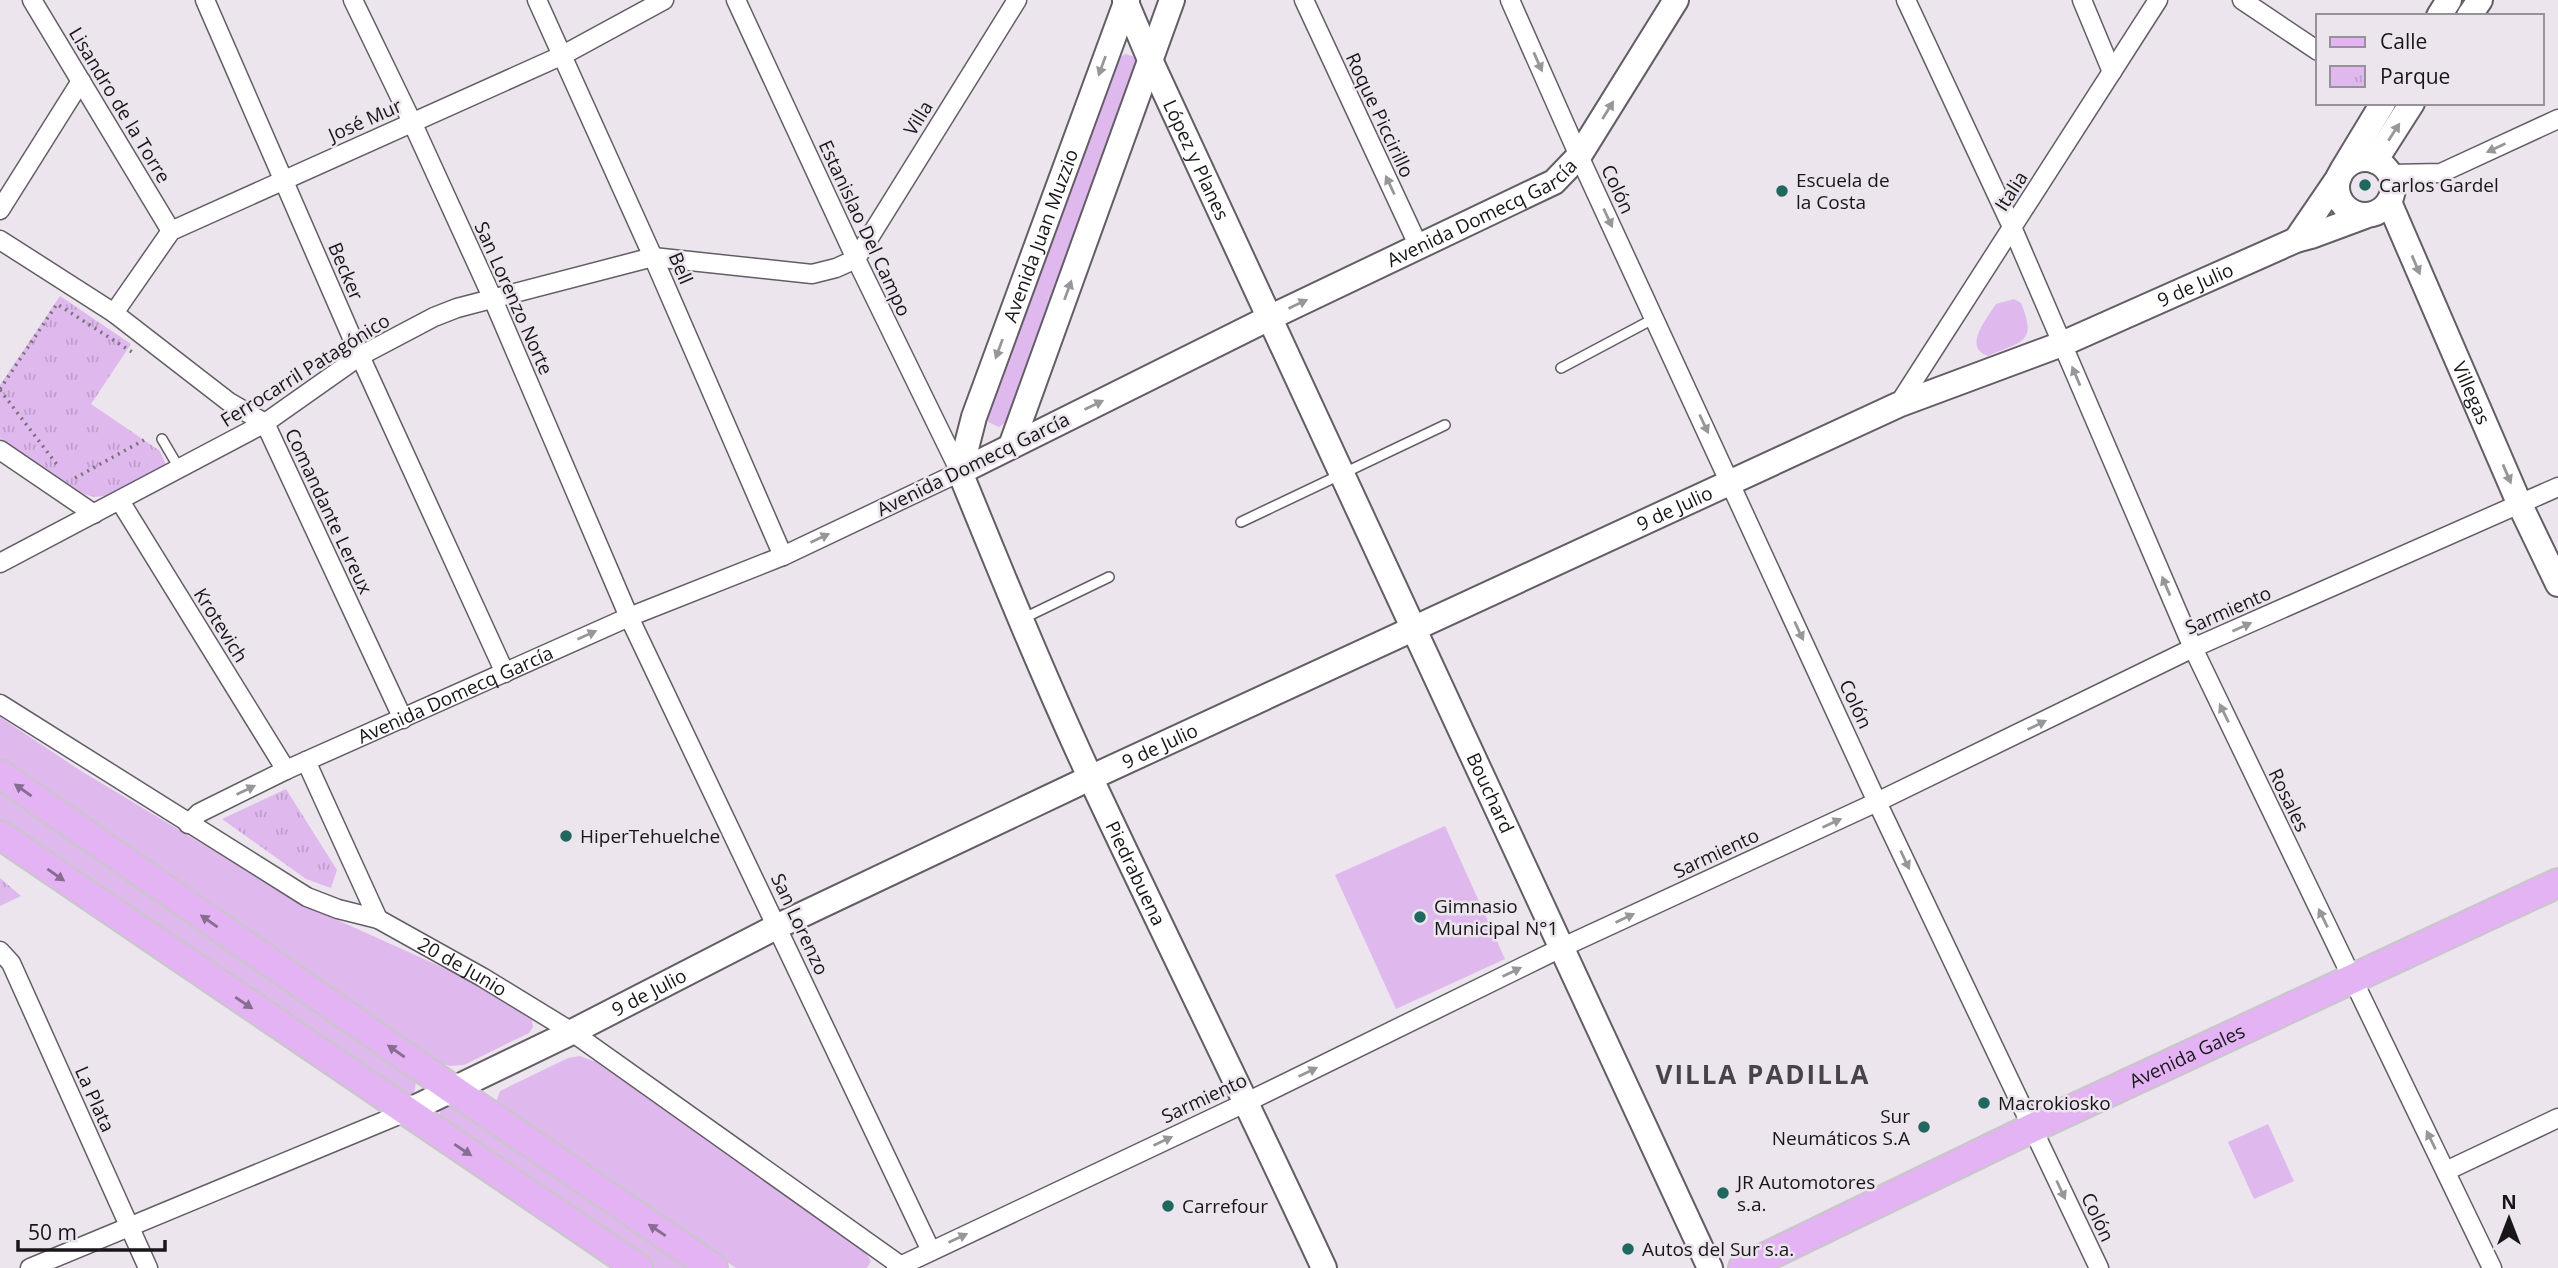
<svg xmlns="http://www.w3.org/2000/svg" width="2558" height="1268" viewBox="0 0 2558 1268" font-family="'Open Sans',sans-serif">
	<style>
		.grass { fill: #dfb9ee }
		.park { fill: url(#park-tufts) }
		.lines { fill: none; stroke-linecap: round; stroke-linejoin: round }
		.lane-casing { stroke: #635d65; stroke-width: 12 }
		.street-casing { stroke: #635d65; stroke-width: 21 }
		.secondary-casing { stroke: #635d65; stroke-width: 28 }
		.primary-casing { stroke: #c8c7c8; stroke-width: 32 }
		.path { stroke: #787379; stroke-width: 3.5; stroke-dasharray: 2 5; stroke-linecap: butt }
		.lane { stroke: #fff; stroke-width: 9 }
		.street { stroke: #fff; stroke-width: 18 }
		.secondary { stroke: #fff; stroke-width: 24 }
		.primary { stroke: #e3b3f4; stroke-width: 28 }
		.oneway { fill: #979698 }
		.oneway2 { fill: #886c91 }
		.poi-dot { fill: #20685f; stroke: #ece5ee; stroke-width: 2.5 }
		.labels { text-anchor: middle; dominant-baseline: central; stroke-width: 5; stroke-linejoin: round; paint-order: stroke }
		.street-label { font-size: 19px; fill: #181619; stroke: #ece5ee }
		.poi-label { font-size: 19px; fill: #181619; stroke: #ece5ee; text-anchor: start }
		.district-label { font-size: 26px; font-weight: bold; letter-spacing: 2px; fill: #48434a; stroke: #ece5ee }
	</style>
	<defs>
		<pattern id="park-tufts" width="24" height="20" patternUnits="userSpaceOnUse" patternTransform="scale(1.75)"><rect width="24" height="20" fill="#dfb9ee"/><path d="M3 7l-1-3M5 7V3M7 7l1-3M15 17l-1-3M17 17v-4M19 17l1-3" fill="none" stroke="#bf9ecc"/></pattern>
	</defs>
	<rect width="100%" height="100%" fill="#ece5ee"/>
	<path class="grass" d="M1126,54l9,3 4,8 -134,358 -6,4 -11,-5 -2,-10 133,-355z
		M2014,299l7,4c17,41 0,38 -33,53 -26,-8 -1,-38 8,-52z
		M0,717l78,52 224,135 153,69 77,47 1,7 -4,6 -65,32 -14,1 -20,-6 -430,-301z
		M0,786l408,284 8,12 -2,12 -11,3 -403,-273z
		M1445,826l60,133 -109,50 -61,-134z
		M580,1056l16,6 268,188 7,11 -4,7h-131l-233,-156 -7,-10 4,-11 68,-33z
		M448,1106l9,1 241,161h-50l-206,-146 -3,-12z
		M2268,1124l26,57 -40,18 -26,-57z"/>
	<path class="park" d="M60,296l71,48 -40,60 69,47 6,14 -60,31 -12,1 -10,-3 -84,-56v-53z
		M286,789l51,81 -6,18 -25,-9 -84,-60z
		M0,878l21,18 -21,10z"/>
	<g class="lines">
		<defs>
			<path id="lane" d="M1561,368l94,-50
				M162,439l17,29
				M1241,522l204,-97
				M1022,619l87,-42"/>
			<g id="street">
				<path d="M32,0l139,231"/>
				<path d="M205,0l155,356 145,317"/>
				<path d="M353,0l59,122 80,175 137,320 302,634"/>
				<path d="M537,0l116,257 130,299"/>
				<path d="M1304,0l115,247"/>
				<path d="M1510,0l69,156 298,646 222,466"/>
				<path d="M1906,0l106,227 181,421 299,620"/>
				<path d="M2082,0l30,72"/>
				<path d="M2242,0l76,51"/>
				<path d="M2391,174l50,-1 117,-54"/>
				<path d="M0,210l81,-129"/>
				<path d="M0,240l114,73 115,89 36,21 138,296"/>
				<path d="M114,313l57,-82 392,-176 101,-55"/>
				<path d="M1898,405l260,-405"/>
				<path d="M0,450l94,64"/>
				<path d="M120,501l166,269"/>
				<path d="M0,563l265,-140 95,-67 74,-39 23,-9 196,-51 159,17 24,-6 20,-9 161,-259"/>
				<path id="s1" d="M0,704l307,193 31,12 40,10 104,58 90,55 332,236"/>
				<path d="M306,761l72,158"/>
				<path id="s2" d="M188,824l11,-11 87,-43 343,-153 154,-61 177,-84 -104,-213 -120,-259"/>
				<path d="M0,951l11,12 137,305"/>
				<path d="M2446,1171l112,-53"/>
				<path d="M30,1268l376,-156"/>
				<path d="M896,1268l351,-166 316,-155 314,-145 316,-154 365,-161"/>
			</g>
			<g id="secondary">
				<path id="s3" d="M1125,0l26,62c186,402 374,803 559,1206"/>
				<path d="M2439,16l10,-16"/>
				<path d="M2469,16l11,-16"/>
				<circle cx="2365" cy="187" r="28"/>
				<path d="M2375,161l37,-58"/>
				<path d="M2343,169l40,-66"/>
				<path id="s4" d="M2389,202l131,303 38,79"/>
				<path d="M2296,240l43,-63"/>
				<path d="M1011,446l161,-446"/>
				<path id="s5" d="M960,472l309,-154 285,-136 25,-26 97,-156"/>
				<path id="s6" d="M960,472c42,103 84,206 131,307 77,164 157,325 233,489"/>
				<path id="s7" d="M960,472l14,-55 153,-417"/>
				<path id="s8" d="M406,1112l166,-80 206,-106 312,-148 808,-373 164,-61 234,-104 15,-4 54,-20"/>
			</g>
			<g id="primary">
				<path d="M0,774l452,315 261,179"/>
				<path d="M0,835l638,433"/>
				<path id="s9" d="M1743,1268l289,-140 526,-245"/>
			</g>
		</defs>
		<use href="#lane" class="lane-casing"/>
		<use href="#street" class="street-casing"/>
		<use href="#secondary" class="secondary-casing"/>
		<use href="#primary" class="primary-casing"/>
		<path class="path" d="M0,389l57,-85 75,48
			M0,390l58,76
			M75,478l69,-38"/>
		<use href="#lane" class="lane"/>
		<use href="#street" class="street"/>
		<use href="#secondary" class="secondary"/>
		<use href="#primary" class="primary"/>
	</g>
	<defs><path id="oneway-solid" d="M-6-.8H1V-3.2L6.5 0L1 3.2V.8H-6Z" transform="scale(1.75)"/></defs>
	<g class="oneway">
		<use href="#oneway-solid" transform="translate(1538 62) rotate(66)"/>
		<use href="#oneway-solid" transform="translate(1102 66) rotate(110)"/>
		<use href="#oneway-solid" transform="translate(1608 110) rotate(-58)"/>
		<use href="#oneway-solid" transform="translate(2394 132) rotate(-57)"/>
		<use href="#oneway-solid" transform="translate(2496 148) rotate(155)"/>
		<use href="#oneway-solid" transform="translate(1390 185) rotate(-115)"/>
		<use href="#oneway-solid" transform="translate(1608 218) rotate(65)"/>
		<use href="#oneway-solid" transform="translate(2416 265) rotate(67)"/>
		<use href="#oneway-solid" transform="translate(1068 290) rotate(-70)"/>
		<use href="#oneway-solid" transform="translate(1298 304) rotate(-25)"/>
		<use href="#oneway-solid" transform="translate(999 349) rotate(110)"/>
		<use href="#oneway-solid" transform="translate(2076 376) rotate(-113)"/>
		<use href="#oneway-solid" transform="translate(1094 405) rotate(-26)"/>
		<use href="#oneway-solid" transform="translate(1704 424) rotate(65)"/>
		<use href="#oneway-solid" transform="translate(2507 474) rotate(67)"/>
		<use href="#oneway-solid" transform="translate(820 538) rotate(-25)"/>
		<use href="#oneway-solid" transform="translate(2166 586) rotate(-113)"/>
		<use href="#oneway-solid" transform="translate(2242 627) rotate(-24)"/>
		<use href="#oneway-solid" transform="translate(1799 631) rotate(65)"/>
		<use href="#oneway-solid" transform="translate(587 635) rotate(-24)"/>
		<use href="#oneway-solid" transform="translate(2224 713) rotate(-116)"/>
		<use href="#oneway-solid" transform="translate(2037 725) rotate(-26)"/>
		<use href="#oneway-solid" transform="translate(246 790) rotate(-26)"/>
		<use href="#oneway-solid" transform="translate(1832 823) rotate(-25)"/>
		<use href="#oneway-solid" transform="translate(1905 860) rotate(65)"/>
		<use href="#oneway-solid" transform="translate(1625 918) rotate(-25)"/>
		<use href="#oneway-solid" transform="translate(2323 918) rotate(-116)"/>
		<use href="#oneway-solid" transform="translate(1512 972) rotate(-26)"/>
		<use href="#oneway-solid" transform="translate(1308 1072) rotate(-26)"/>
		<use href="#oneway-solid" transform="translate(2431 1140) rotate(-116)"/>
		<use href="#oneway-solid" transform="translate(1163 1141) rotate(-25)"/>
		<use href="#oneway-solid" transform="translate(2061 1190) rotate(65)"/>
		<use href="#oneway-solid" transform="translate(958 1238) rotate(-25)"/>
	</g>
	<g class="oneway2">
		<use href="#oneway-solid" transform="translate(23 790) rotate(-145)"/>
		<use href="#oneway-solid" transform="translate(56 875) rotate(35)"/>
		<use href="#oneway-solid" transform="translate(209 921) rotate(-145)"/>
		<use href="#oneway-solid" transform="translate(244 1003) rotate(34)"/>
		<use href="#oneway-solid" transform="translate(396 1051) rotate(-145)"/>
		<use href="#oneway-solid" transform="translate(463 1150) rotate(34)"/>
		<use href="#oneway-solid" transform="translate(657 1230) rotate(-146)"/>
	</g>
	<g class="poi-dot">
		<circle cx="2365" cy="185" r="7"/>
		<circle cx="1782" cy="191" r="7"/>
		<circle cx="566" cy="836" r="7"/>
		<circle cx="1420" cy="917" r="7"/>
		<circle cx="1984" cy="1103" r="7"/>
		<circle cx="1924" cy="1127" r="7"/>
		<circle cx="1723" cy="1193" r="7"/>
		<circle cx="1168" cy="1206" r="7"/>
		<circle cx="1628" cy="1249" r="7"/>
	</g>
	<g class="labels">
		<g class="street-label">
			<text transform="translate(120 105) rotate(59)">Lisandro de la Torre</text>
			<text transform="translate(1380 115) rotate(65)">Roque Piccirillo</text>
			<text transform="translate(918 118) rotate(-58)">Villa</text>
			<text transform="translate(365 120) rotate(-24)">José Mur</text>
			<text stroke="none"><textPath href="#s3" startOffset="175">López y Planes</textPath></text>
			<text transform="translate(1618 189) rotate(65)">Colón</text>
			<text transform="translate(2011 191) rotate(-57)">Italia</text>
			<text stroke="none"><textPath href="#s5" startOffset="583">Avenida Domecq García</textPath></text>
			<text transform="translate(865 228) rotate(65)">Estanislao Del Campo</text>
			<text stroke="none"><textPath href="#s7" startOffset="250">Avenida Juan Muzzio</textPath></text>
			<text transform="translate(681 268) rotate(67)">Bell</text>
			<text transform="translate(346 271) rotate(67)">Becker</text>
			<text stroke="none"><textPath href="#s8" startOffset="1972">9 de Julio</textPath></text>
			<text transform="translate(514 298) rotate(66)">San Lorenzo Norte</text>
			<text transform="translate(305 370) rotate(-32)">Ferrocarril Patagónico</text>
			<text stroke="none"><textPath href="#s4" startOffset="208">Villegas</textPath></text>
			<text transform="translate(973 464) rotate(-26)">Avenida Domecq García</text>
			<text stroke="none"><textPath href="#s8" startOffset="1405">9 de Julio</textPath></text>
			<text transform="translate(329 511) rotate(65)">Comandante Lereux</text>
			<text transform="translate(2228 610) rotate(-24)">Sarmiento</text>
			<text transform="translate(221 625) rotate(58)">Krotevich</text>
			<text stroke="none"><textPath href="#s2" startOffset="298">Avenida Domecq García</textPath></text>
			<text transform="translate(1856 704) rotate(65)">Colón</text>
			<text stroke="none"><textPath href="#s8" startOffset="838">9 de Julio</textPath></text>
			<text stroke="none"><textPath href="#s3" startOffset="873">Bouchard</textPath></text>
			<text transform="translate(2289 800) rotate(64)">Rosales</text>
			<text transform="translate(1716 853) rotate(-25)">Sarmiento</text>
			<text stroke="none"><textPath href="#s6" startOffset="438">Piedrabuena</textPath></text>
			<text transform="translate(800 924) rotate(65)">San Lorenzo</text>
			<text stroke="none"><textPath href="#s1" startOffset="534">20 de Junio</textPath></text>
			<text stroke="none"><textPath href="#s8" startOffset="271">9 de Julio</textPath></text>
			<text stroke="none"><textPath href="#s9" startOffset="492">Avenida Gales</textPath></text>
			<text transform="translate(1204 1098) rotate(-25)">Sarmiento</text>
			<text transform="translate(95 1099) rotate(66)">La Plata</text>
			<text transform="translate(2098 1217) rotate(65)">Colón</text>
		</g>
		<g class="poi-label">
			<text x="1796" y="180">Escuela de<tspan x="1796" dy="22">la Costa</tspan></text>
			<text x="2379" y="185">Carlos Gardel</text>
			<text x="580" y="836">HiperTehuelche</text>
			<text x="1434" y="906">Gimnasio<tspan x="1434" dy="22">Municipal N°1</tspan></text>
			<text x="1998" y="1103">Macrokiosko</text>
			<text x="1910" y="1116" text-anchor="end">Sur<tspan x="1910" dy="22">Neumáticos S.A</tspan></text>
			<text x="1737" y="1182">JR Automotores<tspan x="1737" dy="22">s.a.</tspan></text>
			<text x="1182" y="1206">Carrefour</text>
			<text x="1642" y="1249">Autos del Sur s.a.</text>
		</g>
		<g class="district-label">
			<text x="1763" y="1074">VILLA PADILLA</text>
		</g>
	</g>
	<rect x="2316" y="14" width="228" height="91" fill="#ece5ee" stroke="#979299" stroke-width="2"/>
	<rect x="2330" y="37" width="35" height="10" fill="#e3b3f4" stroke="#979299" stroke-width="2"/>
	<text x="2380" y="49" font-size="21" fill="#181619">Calle</text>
	<rect x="2330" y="66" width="35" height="21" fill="url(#park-tufts)" stroke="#979299" stroke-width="2"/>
	<text x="2380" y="84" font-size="21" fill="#181619">Parque</text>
	<g transform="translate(2509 1219)" stroke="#ece5ee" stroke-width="5" paint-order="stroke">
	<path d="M0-5L12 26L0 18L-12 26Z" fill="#181619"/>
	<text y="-10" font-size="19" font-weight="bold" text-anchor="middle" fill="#181619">N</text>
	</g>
	<path d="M18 1240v10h147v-10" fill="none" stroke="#181619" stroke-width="3.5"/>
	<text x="28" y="1240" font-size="21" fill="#181619" stroke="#ece5ee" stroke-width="5" paint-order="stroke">50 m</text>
</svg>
